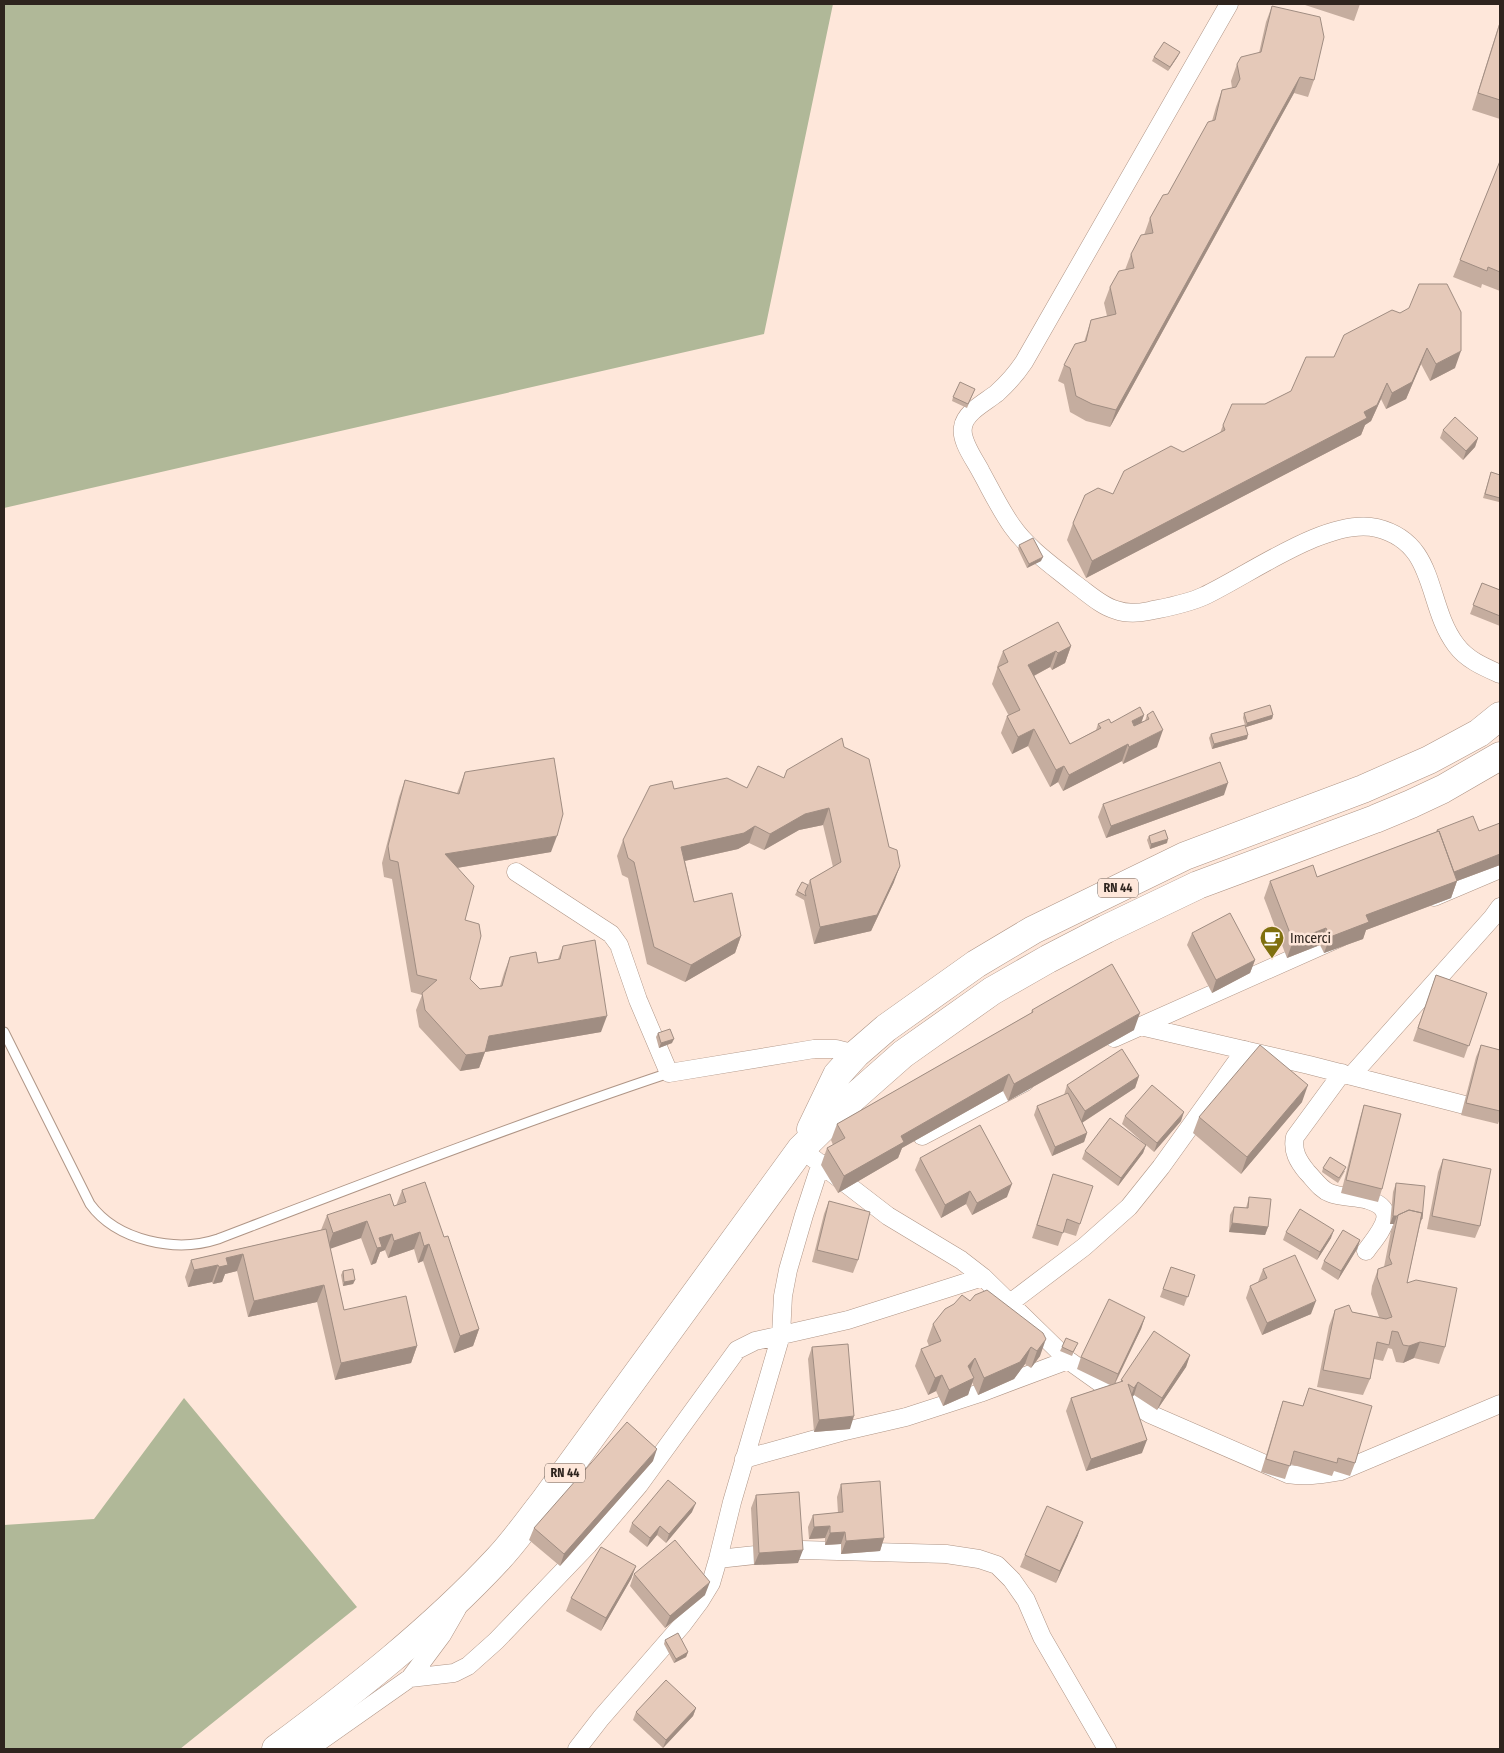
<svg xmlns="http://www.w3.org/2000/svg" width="1504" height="1753" viewBox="0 0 1504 1753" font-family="'Fira Sans Condensed',sans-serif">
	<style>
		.forest { fill: #b0b898 }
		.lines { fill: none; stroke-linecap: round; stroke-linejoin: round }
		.service-casing { stroke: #af9586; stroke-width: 11 }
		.minor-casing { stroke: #af9586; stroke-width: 19 }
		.primary-casing { stroke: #af9586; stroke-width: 29 }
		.service { stroke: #fff; stroke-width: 9 }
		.minor { stroke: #fff; stroke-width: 18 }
		.primary { stroke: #fff; stroke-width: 28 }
		.wall { fill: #c5ad9f }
		.shaded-wall { fill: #a08d82 }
		.building { fill: #e5c9b9; stroke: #a08d82 }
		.labels { text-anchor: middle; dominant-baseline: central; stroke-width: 5; stroke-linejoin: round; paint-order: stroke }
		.shield { fill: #fee7da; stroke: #6c5e56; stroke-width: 1 }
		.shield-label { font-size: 12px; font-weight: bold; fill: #2e241e }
		.poi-label { font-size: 14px; fill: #2e241e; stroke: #fee7da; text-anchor: start }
	</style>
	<rect width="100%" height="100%" fill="#fee7da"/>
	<path class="forest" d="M4,4h829l-69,330 -760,174z
		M184,1398l173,209 -177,142h-176v-224l90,-6z"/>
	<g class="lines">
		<defs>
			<path id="service" d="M4,1032l86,172c27,37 86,49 128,35 149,-57 299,-115 451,-166"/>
			<path id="minor" d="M1229,4l-205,358c-8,12 -17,22 -27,31 -11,9 -32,19 -34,34 -3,14 12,33 18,45 10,18 19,37 31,54 16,23 41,40 63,58 13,9 26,22 41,26 11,4 23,3 33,1 19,-4 38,-7 55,-15 45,-21 125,-80 173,-68 61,15 48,76 79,117 11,15 28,22 44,29
				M516,872l95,62 8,11 19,55 31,73 145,-24h22l20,5
				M1434,897l66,-28
				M1140,1026l169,39 179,46 12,1
				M1114,1038l227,-101
				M1342,1073l-47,64c-3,14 3,24 12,35 7,7 14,18 23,21 12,5 26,3 38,7 34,10 10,34 -2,51
				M1351,1076l141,-158 8,-11
				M922,1136l103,-54
				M801,1149l87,67 73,44 22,17 85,83 45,32 37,22 138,60c19,3 34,0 53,-3l159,-67
				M1010,1303l74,-56 45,-40 32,-40 84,-117
				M744,1459l97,-27 65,-15 74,-24 88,-33
				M718,1559l84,-9 144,4 33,5 18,6 15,15 14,20 16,37 65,112
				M457,1609l-15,26 -32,43 44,-5 14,-7 28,-25 92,-96 51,-60 98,-135 18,-9 93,-21 135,-43
				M309,1749l101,-71
				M577,1749l24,-31 81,-93 18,-24 11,-18 7,-24 14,-57 49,-167 2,-39 5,-26 16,-55 17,-52"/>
			<path id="primary" d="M811,1129l26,-54 19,-21 30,-26 90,-64 57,-34 152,-74 178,-67 66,-29 50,-27 21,-17
				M276,1749c78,-58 155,-118 222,-190 16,-17 30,-37 45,-56l258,-354 51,-50 51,-45 89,-63 56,-32 58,-30 92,-44 177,-66 36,-15 32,-15 57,-33"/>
		</defs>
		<use href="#service" class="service-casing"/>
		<use href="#minor" class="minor-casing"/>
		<use href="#primary" class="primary-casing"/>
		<use href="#service" class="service"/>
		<use href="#minor" class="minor"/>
		<use href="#primary" class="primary"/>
	</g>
	<path class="wall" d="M1302,4h58l-6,17z
		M1272,6l42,74 -6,17 -14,-4 -184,334 -24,-6 -16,-9 -6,-28 -6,-3 6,-16 20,-23 7,-22 16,-4 -3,-13 6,-16 15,-17 6,-16 13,-19 6,-17 18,-24 44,-73 4,-14 6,-17 10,-2 -1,-7 6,-17 22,-11 7,-31z
		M1500,21v98l-28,-9z
		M1178,56l-10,15 -16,-10 2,-4z
		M1500,161v130l-18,-7 -1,4 -28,-11 7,-17z
		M1392,310l63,58 -25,13 -9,-17 -15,35 -20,10 -5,-10 -10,22 -6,4 -4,10 -275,143 -19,-38 6,-17 40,-29 70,-42 37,-19 3,-8 68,-34 43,-34z
		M975,389l-8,19 -15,-7 1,-4z
		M1443,430l35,8 -3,9 -12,13 -23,-22z
		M1491,472l9,3v24l-1,3 -16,-4z
		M1019,545l22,16 -14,7 -9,-19z
		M1482,583l18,7v36l-30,-12z
		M1071,646l-6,17 -13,7 -2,-3 -16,9 36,68 26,-14 2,-6 13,-1 33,-8 -3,7 4,-1 2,-6 6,-4 4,36 -34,17 -1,-3 -59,30 -5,-9 -8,5 -22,-41 -16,8 -11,-21 6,-17h2l-17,-32 5,-15v-2l6,-16z
		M1244,713l29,2 -1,4 -26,8 1,12 -35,10 -3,-11 2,-4 34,-9 -2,-7z
		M844,747l50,135 -23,49 -57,13 -10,-44 -9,-5 2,-4 11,-6 2,-5 23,-13 -10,-42 -24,5 -35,20 -15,-7 -11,6 -53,12 9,41 47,34 -6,17 -50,29 -38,-18 -19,-86 -6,-3 -5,-19 6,-16 51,-51 73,-1 37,-10z
		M465,772l86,80 -94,16 8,52 5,59 10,10 20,-3 4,-13 6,-16 28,6 20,-4 5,-13 38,86 -116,20 -6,16 -19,3 -41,-44 -3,-17 6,-15 -11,-3 -19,-113 -8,-2 -2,-14 17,-66 6,-17 52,13z
		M1224,795l-118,43 -8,-21 5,-13z
		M1500,823v42l-43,16 -6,17 -85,32 -3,9 -39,14 -4,-8 -33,13 -23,-60 6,-17 47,-4 119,-45 1,-2 42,1z
		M1149,836l18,7 -17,6 -3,-9z
		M1192,933l63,27 -5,13 -38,20 -25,-48z
		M1436,975l51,18 -23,65 -51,-17z
		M1032,1010l102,20 -126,71 -5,-10 -101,57 -4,10 -60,35 -17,-28 6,-17 6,-3 -2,-5 6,-16 194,-111z
		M658,1033l14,10 -13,5 -3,-11z
		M1481,1045l19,5v67l-2,7 -37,-9 15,-58z
		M1139,1076l-4,12 -53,35 5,10 -3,9 -32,14 -18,-41 3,-9 27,-11 3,-10z
		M1302,1102l-61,72 -48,-41 6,-16z
		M1364,1105l18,84 -4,13 -37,-9 19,-75z
		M1125,1116l56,5 -27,31 -8,-7 -3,8 -25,33 -36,-27 3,-8 60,-7 -23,-20z
		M920,1158l87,39 -35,18 -6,-11 -25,14 -26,-48z
		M1443,1159l37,67 -5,12 -48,-9 11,-57z
		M1323,1168l22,3 -7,12 -16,-11z
		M1053,1174l27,50 -4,12 -13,-4 -5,14 -26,-8z
		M1396,1183l26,36 -2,6 -13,58 38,64 -6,17 -25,-6 -11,5 -7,-1 -4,-13 -4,-1 -5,13 -9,-2 -4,20 -7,16 -46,-8 12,-61 6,-16 17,2 27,5 -8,-23 1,-8 6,-17 6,-2 7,-36 3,-7h-4l3,-32z
		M402,1190l42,47 35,92 -6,17 -19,7 -31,-92 -5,2 -4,-14 -26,9 -3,-8 -5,2 -4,11 -5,2 -10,-27 -31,10 14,62 73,36 -6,17 -76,17 -18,-78 -69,15 -11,-46 -12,3 -3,8 -9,2 -1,-2 -24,5 -3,-10 6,-17 130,-30 6,-15 67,-9h2z
		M1249,1197l19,30 -3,8 -36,-3 1,-17 4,-8 12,1z
		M829,1201l29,59 -5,13 -41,-11 12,-48z
		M1286,1232l45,6 -14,22 -34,-20z
		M1360,1240l-3,9 -19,31 -17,-11 3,-8z
		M1171,1267l24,8 -11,31 -24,-9z
		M1263,1269l48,45 -49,21 -16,-37 4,-12 8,-4z
		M343,1271l12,9 -2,4 -10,2 -2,-11z
		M970,1301l73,32 -3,23 -9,12 -6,-4 -11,15 -36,16 -6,-13 -4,13 -25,11 -7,-15 -8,4 -13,-29 6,-17 8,-3 -2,-5 6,-17z
		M1145,1317l-4,12 -26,55 6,-2v-2l69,-25 -4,12 -29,43 -23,-15 -2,2 10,56 -56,18 -20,-60 5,-13 39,-13 -33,-16 4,-12z
		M812,1347l38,82 -36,3 -6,-73z
		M1062,1347h14l-4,9 -12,-5z
		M1309,1388l46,75 -5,13 -16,-5 -2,5 -42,-12 -5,15 -24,-7 18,-59 4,-12 20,5z
		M653,1461l-93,105 -31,-26 5,-12z
		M841,1484l43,54 -4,13 -39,3v-10l-16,1v-7l-16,1 -1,-12 5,-12 25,-2 -1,-16z
		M756,1495l42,68 -44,2 -3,-57z
		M692,1512l-26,31 -9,-8 -10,12 -18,-15 3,-9z
		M1078,1535l-22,48 -36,-16 5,-12z
		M636,1566l-5,13 -30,52 -35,-20 5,-13z
		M634,1574l71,21 -40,33 -35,-42z
		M665,1640l23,12 -2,5 -12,6 -10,-19z
		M696,1708l-3,8 -30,32 -30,-28 3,-8z"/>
	<path class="shaded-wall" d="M1180,52l-2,4 -10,15 2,-4z
		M1300,77l-6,16 -184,334 6,-17z
		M1427,348l-6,16 -15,35 -20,10 6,-16z
		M1461,351l-6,17 -25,13 6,-17z
		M1387,383l-6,16 -10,22 -6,4 -4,10 -275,143 6,-17 272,-149z
		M1478,438l-3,9 -12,13 3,-9z
		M1043,557l-2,4 -14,7 2,-4z
		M1071,646l-6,17 -13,7 6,-17z
		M1056,651l-6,16 -28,15 6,-17z
		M1144,715l-6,17 -6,-11z
		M1273,715l-1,4 -26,8 1,-4z
		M1034,729l-6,17 -16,8 6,-17z
		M1163,730l-6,17 -34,17 6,-17z
		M1248,735l-1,4 -35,10 2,-5z
		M1128,744l-6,17 -59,30 6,-16z
		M1064,766l-6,16 -8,5 6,-17z
		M1228,783l-4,12 -118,43 5,-12z
		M829,808l-6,17 -24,5 -35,20 6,-16 35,-20z
		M755,826l-6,17 -11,6 -63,14 6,-16z
		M557,836l-6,16 -113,19 7,-17z
		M1168,839l-1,4 -17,6 1,-5z
		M1500,854v11l-43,16 -6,17 -85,32 -3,9 -39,14 6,-16 36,-22 88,-43z
		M900,866l-6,16 -23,49 -57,13 6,-17z
		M1326,928l-6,17 -33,13 6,-17z
		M741,936l-6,17 -50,29 6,-17z
		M1255,960l-5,13 -38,20 4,-13z
		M1140,1013l-6,17 -126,71 6,-17z
		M607,1016l-6,16 -116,20 -6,16 -19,3 6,-16 23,-19z
		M674,1039l-2,4 -13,5 2,-5z
		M1009,1074l-6,17 -101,57 -4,10 -60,35 6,-17 57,-40z
		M1139,1076l-4,12 -55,36 5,-13z
		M1308,1085l-6,17 -61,72 6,-17z
		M1184,1112l-3,9 -27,31 3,-9z
		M1087,1133l-3,9 -32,14 3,-9z
		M1146,1145l-3,8 -25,33 3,-8z
		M1012,1184l-5,13 -35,18 5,-12z
		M970,1191l-4,13 -25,14 4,-13z
		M1393,1216h4l-3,8h-4z
		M367,1221l-6,17 -34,12 6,-17z
		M1232,1223l36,4 -3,8 -36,-3z
		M1334,1230l-3,8 -14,22 3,-8z
		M420,1232l-6,17 -26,9 6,-17z
		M392,1234l-7,16 -5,2 -4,11 -5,2 6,-17 2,-10z
		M1360,1240l-3,9 -19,31 3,-9z
		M429,1244l-6,17 -5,2 6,-17z
		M243,1254l-6,17 -12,3 -3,8 -9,2 6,-17 7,-9z
		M218,1265l-6,17 -24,5 6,-17z
		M355,1280l-2,4 -10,2 1,-4z
		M324,1285l-7,17 -69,15 6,-16z
		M1316,1301l-5,13 -49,21 5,-12z
		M1145,1317l-4,12 -28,58 5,-13z
		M479,1329l-6,17 -19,7 6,-17z
		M1046,1339l-6,17 -9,12 6,-17z
		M1420,1342l-6,16 -11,5 6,-17z
		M417,1346l-6,17 -76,17 6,-17z
		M1031,1347l-6,17 -11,15 -36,16 6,-17z
		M1190,1355l-4,12 -29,43 5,-12z
		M975,1358l-6,16 -1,-8z
		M942,1375l-6,16 -8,4 7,-17z
		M974,1378l-6,17 -25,11 6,-16z
		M1138,1382l-4,13 -5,6 5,-13z
		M854,1416l-4,13 -36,3 5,-12z
		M1147,1440l-5,13 -56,18 5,-12z
		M657,1449l-4,12 -93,105 4,-12z
		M696,1503l-4,9 -26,31 3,-9z
		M1083,1522l-5,13 -22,48 4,-12z
		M660,1526l-3,9 -10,12 3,-9z
		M830,1526l-5,12 -16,1 5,-12z
		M845,1532l-4,12 -16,1 5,-12z
		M884,1538l-4,13 -39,3 5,-13z
		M803,1550l-5,13 -44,2 5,-12z
		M636,1566l-5,13 -30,52 5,-13z
		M710,1582l-5,13 -40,33 5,-12z
		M688,1652l-2,5 -12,6 2,-4z
		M696,1708l-3,8 -30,32 3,-8z"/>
	<path class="building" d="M1272,6l48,11 4,20 -10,43 -14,-3 -184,333 -24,-6 -16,-8 -6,-28 -6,-3 11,-21 11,-3 5,-21 25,-6 -6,-27 9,-16 15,-3 -3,-14 10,-19 12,-2 -3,-15 13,-23 5,-1 40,-72 7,-2 7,-30 14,-3 4,-8 -3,-15 4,-7 20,-5z
		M1500,23v77l-22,-7z
		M1164,42l16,10 -10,15 -16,-10z
		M1500,161v111l-12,-5 -1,4 -27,-11z
		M1419,284h28l14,28v39l-25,13 -9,-16 -15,34 -20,11 -5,-10 -10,22 -13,7 3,6 -275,143 -19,-38 12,-28 13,-7 15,6 11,-23 47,-25 12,6 42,-22 -2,-5 9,-21h33l26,-13 15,-34h28l10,-22 48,-25 8,3 9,-5z
		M960,382l15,7 -7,15 -15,-7z
		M1455,417l23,21 -12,13 -23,-21z
		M1491,472l9,3v23l-15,-4z
		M1033,538l10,19 -14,7 -10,-19z
		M1482,583l18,7v26l-27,-11z
		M1058,622l13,24 -13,7 -2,-2 -28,14 42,79 31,-16 -3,-4 11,-5 2,4 29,-16 4,8 -12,6 2,5 15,-7 -2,-4 6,-4 10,19 -34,17 -1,-3 -59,31 -5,-9 -8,4 -22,-41 -16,8 -11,-21 13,-6 -22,-43 10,-5 -5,-11z
		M1270,705l3,10 -26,8 -3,-10z
		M1245,725l3,10 -34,9 -3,-10z
		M842,738l2,9 25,12 20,88 8,3 3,16 -23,49 -57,12 -10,-47 31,-18 -12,-54 -24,6 -35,20 -15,-8 -11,7 -63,14 13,55 38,-9 9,43 -50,29 -37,-18 -20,-85 -6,-4 -5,-18 27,-54 22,-5 2,8 53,-11 20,10 11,-22 26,12 3,-8z
		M554,758l9,56 -6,22 -112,18 29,32 -9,34 14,4 2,12 -11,43 10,10 22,-3 8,-29 26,-5 2,11 22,-4 3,-13 32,-6 12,76 -118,20 -4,16 -19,3 -41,-45 -3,-17 15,-13 -20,-5 -19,-113 -8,-2 -2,-14 17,-66 54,14 6,-22z
		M1220,762l8,21 -117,43 -8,-22z
		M1473,816l6,15 21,-8v31l-46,18 -15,-41 -1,1 -1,-2z
		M1165,830l3,9 -17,5 -2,-8z
		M1439,831l18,50 -91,34 3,7 -39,15 -4,-9 -33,13 -23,-60 43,-16 4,12z
		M802,882l6,3 -3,7 1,4 -9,-5z
		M1230,913l25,47 -39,20 -24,-47z
		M1112,964l28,49 -126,71 -5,-10 -108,62 3,6 -60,34 -17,-28 18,-10 -8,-14 196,-112 -1,-2z
		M1436,975l51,18 -18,53 -51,-18z
		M670,1029l4,10 -13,4 -3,-10z
		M1260,1045l48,40 -61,72 -48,-40z
		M1481,1045l19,5v61l-34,-8z
		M1122,1049l17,27 -54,35 -18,-26z
		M1152,1085l32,27 -27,31 -32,-27z
		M1068,1093l19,40 -32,14 -18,-41z
		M1364,1105l37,9 -19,75 -36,-9z
		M1110,1118l36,27 -25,33 -36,-27z
		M980,1125l32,59 -35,19 -7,-12 -25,14 -25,-47z
		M1330,1157l16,10 -7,11 -16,-10z
		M1443,1159l48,10 -11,57 -48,-10z
		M1053,1174l40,12 -13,38 -13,-5 -4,14 -26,-8z
		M425,1182l19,55 4,-1 31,93 -19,7 -31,-92 -5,2 -4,-14 -26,9 -2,-7 -13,4 3,9 -5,1 -10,-27 -34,12 -6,-18 63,-21 4,12 12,-4 -4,-12z
		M1396,1183l29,3 -3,33h-1l1,-6 -13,-3 -11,5 -1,1h-4z
		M1249,1197l22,2 -3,28 -36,-4 2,-16 14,1z
		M829,1201l41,11 -12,48 -41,-10z
		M1300,1209l34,21 -14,22 -34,-20z
		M1409,1210l13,3 -15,70 9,-3 41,8 -12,59 -25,-5 -11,4 -6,-1 -5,-13 -6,-1 -3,14 -12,-3 -7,37 -47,-9 12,-60 14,-5 3,7 34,7 6,-2 -15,-40 1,-8 14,-5 -3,-7 9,-42z
		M326,1229l18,81 62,-14 11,50 -76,17 -17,-78 -70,16 -11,-47 -17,4 2,7 -9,2 -1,-2 -24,5 -3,-10z
		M1343,1230l17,10 -19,31 -17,-10z
		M1295,1255l21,46 -49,22 -17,-37 17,-8 -4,-9z
		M1171,1267l24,8 -7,22 -25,-8z
		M353,1269l2,11 -11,2 -1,-11z
		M987,1290l56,43 3,6 -9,12 -6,-4 -11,15 -36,16 -9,-20 -7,8 6,12 -25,12 -7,-15 -7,3 -14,-29 20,-8 -8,-17 12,-15 9,-5 8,-9 8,6 5,-6z
		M1109,1299l36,18 -27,57 -37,-17z
		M1154,1331l36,24 -28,43 -24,-16 -4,6 -6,-4 19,56 -56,19 -20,-61 52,-17 -2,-1z
		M1066,1338l12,5 -5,9 -11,-5z
		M848,1344l6,72 -35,4 -7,-73z
		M1309,1388l63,18 -17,57 -17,-5 -1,5 -43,-12 -4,15 -24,-7 17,-58 20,5z
		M627,1422l30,27 -93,105 -30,-26z
		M668,1480l28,23 -27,31 -9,-8 -10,12 -18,-15z
		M880,1481l4,57 -38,3 -1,-9 -15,1v-7l-16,1 -1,-12 30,-3 -2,-28z
		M799,1492l4,58 -44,3 -3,-58z
		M1047,1506l36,16 -23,49 -35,-16z
		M675,1540l35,42 -40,34 -36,-42z
		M601,1547l35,19 -30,52 -35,-20z
		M678,1633l10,19 -12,7 -11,-19z
		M666,1680l30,28 -30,32 -30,-28z"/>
	<defs>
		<symbol id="cafe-pin" viewBox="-11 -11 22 30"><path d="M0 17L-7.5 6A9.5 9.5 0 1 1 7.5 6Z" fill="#7f700f" stroke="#fee7da"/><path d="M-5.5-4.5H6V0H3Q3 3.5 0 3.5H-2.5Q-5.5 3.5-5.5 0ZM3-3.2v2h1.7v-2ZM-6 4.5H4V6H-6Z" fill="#fff"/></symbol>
	</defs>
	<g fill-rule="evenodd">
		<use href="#cafe-pin" x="1258" y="924" width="28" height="38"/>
	</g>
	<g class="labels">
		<g class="shield">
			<rect x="1098" y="878.5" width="40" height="19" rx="4"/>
			<rect x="545" y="1463.5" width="40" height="19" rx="4"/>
		</g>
		<g class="shield-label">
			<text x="1118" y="888">RN 44</text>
			<text x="565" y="1473">RN 44</text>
		</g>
		<g class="poi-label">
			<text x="1290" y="938">Imcerci</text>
		</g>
	</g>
	<rect width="1504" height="1753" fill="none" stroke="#2e241e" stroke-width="10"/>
</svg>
